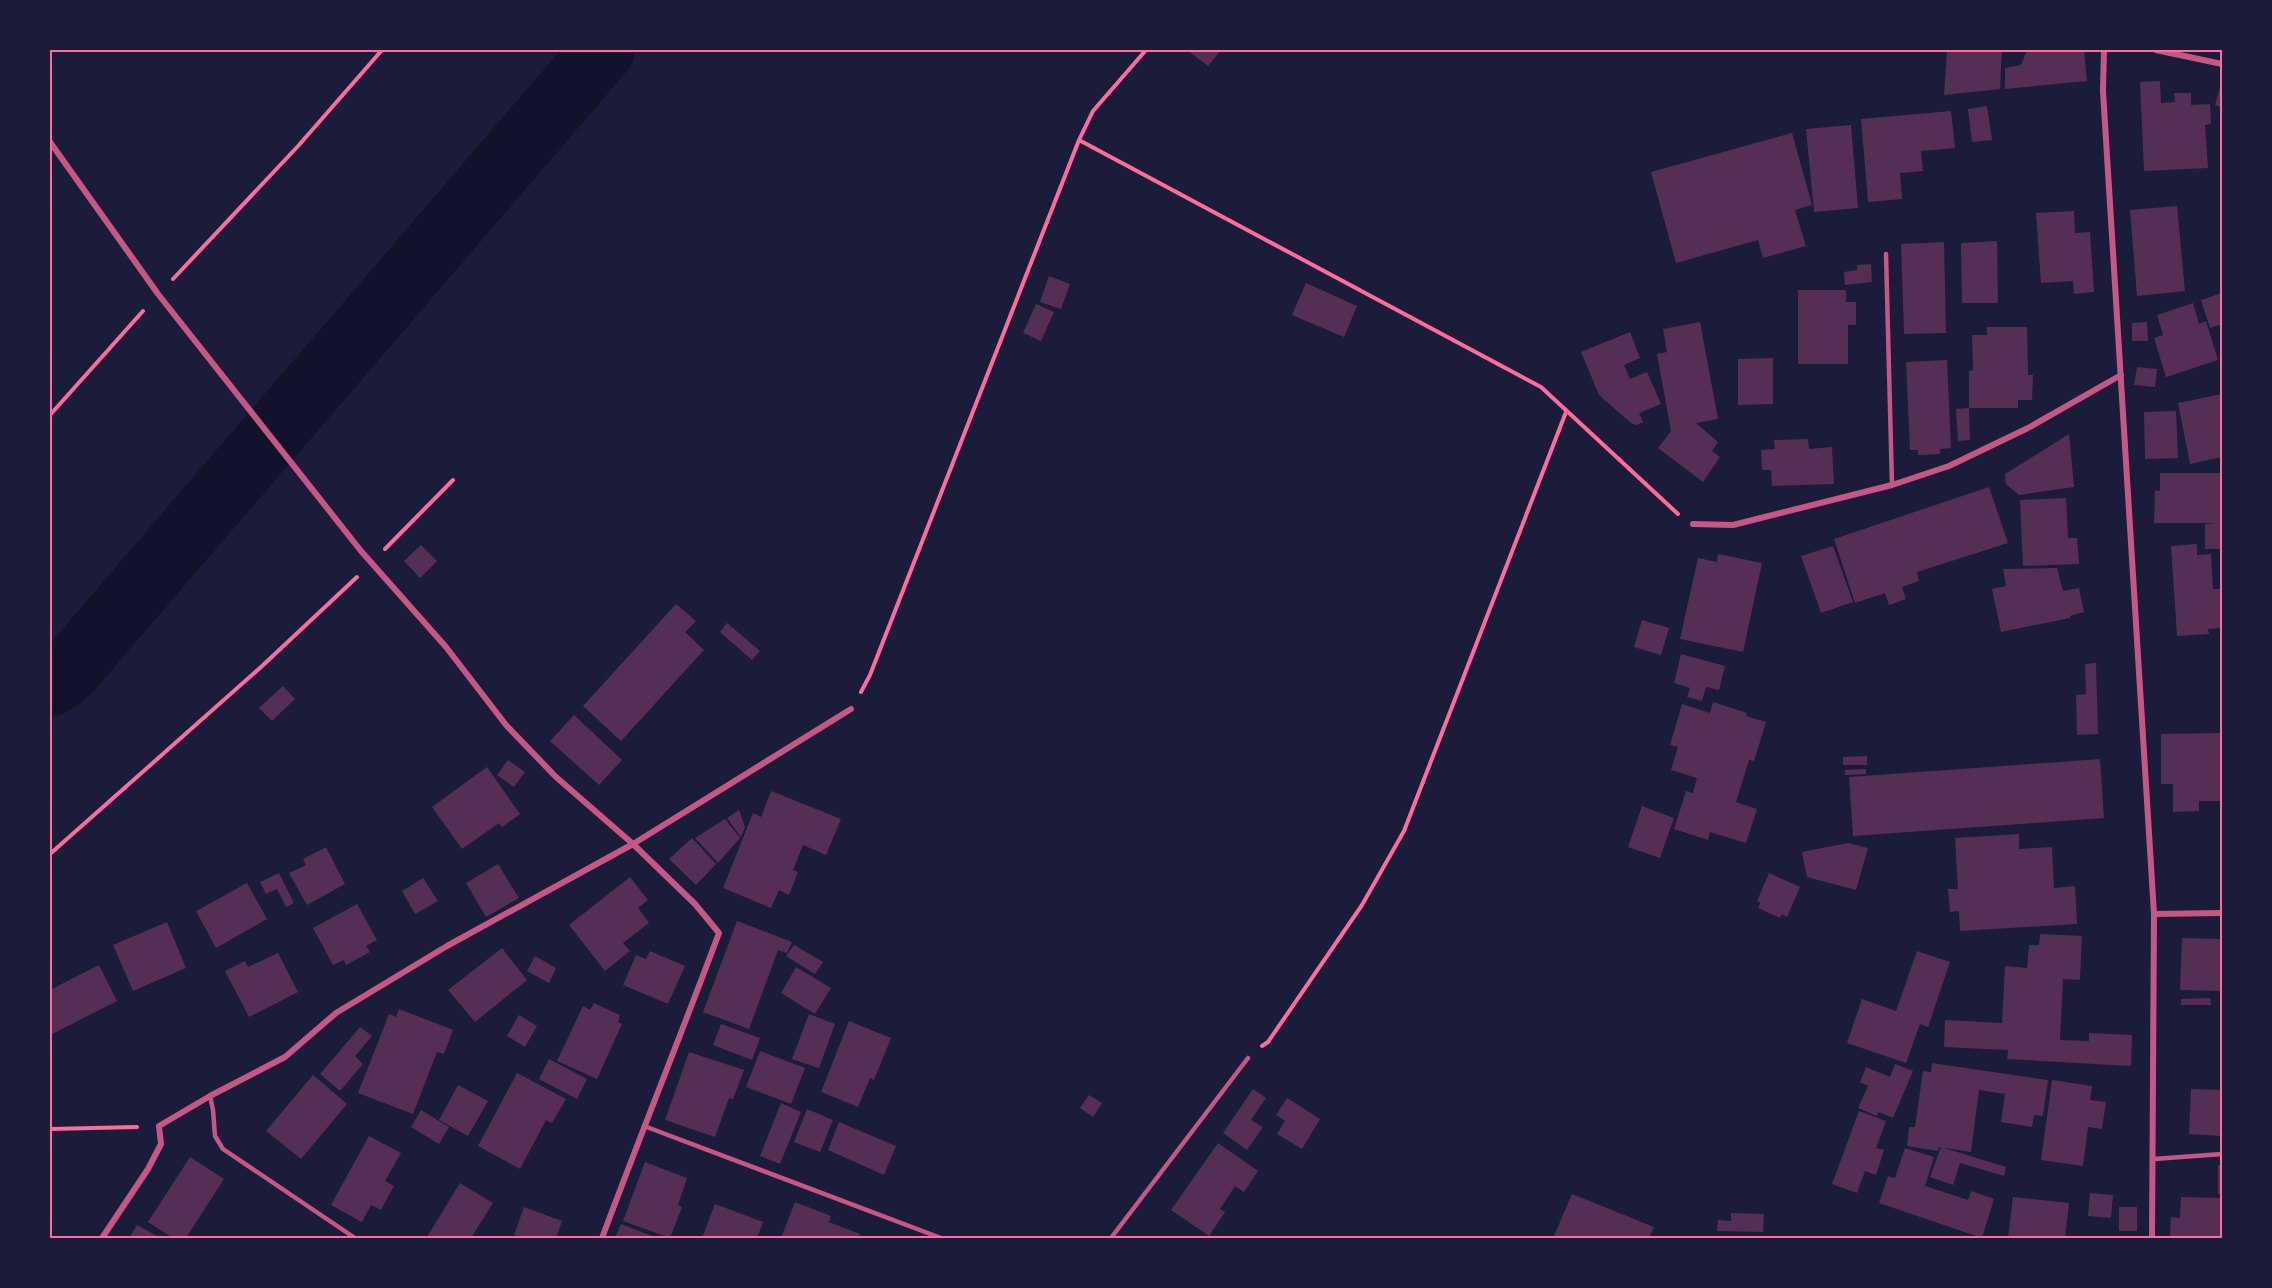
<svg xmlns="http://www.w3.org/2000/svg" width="2272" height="1288" viewBox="0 0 2272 1288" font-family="'Archivo Narrow',sans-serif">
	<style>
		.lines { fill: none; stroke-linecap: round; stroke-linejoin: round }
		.river { stroke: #12122b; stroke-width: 64 }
		.building { fill: #542f53 }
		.path { stroke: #ff6b9d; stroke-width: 4 }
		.service { stroke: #c65784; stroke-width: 4.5 }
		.minor { stroke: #c65784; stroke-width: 6 }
		.neatline { fill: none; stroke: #ff6b9d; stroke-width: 2 }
	</style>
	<rect width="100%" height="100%" fill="#1b1b3a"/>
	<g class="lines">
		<path class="river" d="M50,685l17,-12 536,-623"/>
	</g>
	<path class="building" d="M1187,50h34l-13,16z
		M1947,50h55l-2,39 -56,6z
		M2027,50h57l3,31 -82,8v-21l16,-3z
		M2160,81l1,22 14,-1 -1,-9h17v12l19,-1 1,20 -6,1 3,43 -64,3 -4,-89z
		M2220,87l2,1v20l-7,-3z
		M1987,106l5,34 -20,2 -4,-33z
		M1951,111l4,37 -34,3 2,20 -23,2 2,26 -34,3 -7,-83z
		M1851,125l7,83 -44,4 -8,-83z
		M1792,133l20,72 -17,5 11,36 -43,12 -5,-18 -82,23 -25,-91z
		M2177,206l8,85 -48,5 -7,-86z
		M2074,211l1,22 15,-1 4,60 -20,2 -1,-13 -32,2 -5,-70z
		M1997,241l1,62h-36l-1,-60z
		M1944,242l2,91 -42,1 -3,-90z
		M1871,264l1,18 -27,3 -1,-13 13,-2v-5z
		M1049,276l21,8 -9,25 -21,-7z
		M1306,283l51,23 -13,31 -52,-22z
		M1798,290h48v12h10v23h-8v39h-50z
		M2222,293v31l-12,4 -9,-28z
		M2193,303l6,21 7,-3 12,39 -52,17 -12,-39 9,-3 -6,-20z
		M1036,304l18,8 -13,29 -18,-8z
		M1700,322l18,97 -22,4 22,19 -6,9 8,6 -17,25 -45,-34 13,-17 -14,-77 10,-2 -4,-23z
		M2147,322l1,19h-16v-18z
		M1987,327h40l1,48h5l-1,25h-14v8h-49v-37l4,-1 -1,-35h15z
		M1630,332l10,26 -16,7 6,14 17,-7 14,32 -22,9 4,9 -6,3 -6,-2 -32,-28 -18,-43z
		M1773,358v46l-35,1v-46z
		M1947,360l4,88 -11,1v5l-22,1v-5h-8l-4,-88z
		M2137,367l20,2 -2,18 -21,-2z
		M2222,394v63l-32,7 -12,-61z
		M1969,408l1,32 -12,1 -2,-32z
		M2176,411l2,47 -33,1 -1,-47z
		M2069,434l5,53 -55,8 -13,-11 -1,-10z
		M1808,439l1,10 23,-2 2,37 -62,2 -1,-16h-9l-1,-20 14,-1 -1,-9z
		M2160,473h62v76h-17v-25l11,-1h-62l1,-33 5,1z
		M1989,487l19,56 -91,29 2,9 -17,6 4,12 -17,6 -4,-12 -30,10 -21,-64z
		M2066,498l2,40h9l2,26 -56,2 -3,-66z
		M2197,544v11l14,-1 2,35h9v39l-14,1 1,5 -32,2 -6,-90z
		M421,545l16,16 -17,17 -16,-17z
		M1833,546l20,56 -32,11 -20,-57z
		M1718,554l44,9 -19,89 -63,-13 18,-81 19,4z
		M2057,568l6,23 16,-3 5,24 -14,4v2l-69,14 -9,-43 14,-3 -3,-17z
		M676,604l20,17 -11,11 19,18 -83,91 -38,-35z
		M1642,620l27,8 -8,27 -27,-8z
		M727,623l33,28 -8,9 -32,-28z
		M1681,654l44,12 -6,24 -13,-3 -4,14 -15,-4 3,-9 -16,-5z
		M2096,663l2,71 -21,1 -1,-40 10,-1 -1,-30z
		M283,686l12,13 -23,22 -13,-13z
		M1713,702l34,11 -1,3 20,6 -12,39 -5,-1 -13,42 21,7 -11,34 -36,-11 -2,8 -34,-11 12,-38 7,2 4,-15 -26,-8 7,-23 -8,-2 12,-41 28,9z
		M574,715l48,45 -23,25 -49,-44z
		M2220,733l1,68h-22v10l-26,1v-28h-12v-50z
		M1867,756v9h-24v-8z
		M2100,759l4,59 -251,18 -4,-59z
		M508,760l17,12 -11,15 -17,-12z
		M487,767l33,47 -18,13 -3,-4 -37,26 -30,-42z
		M1866,769v5l-21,1v-5z
		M771,791l70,28 -15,36 -23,-10 -10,25 5,2 -9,23 -10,-5 -8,18 -48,-20 30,-75 8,4z
		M1642,806l32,12 -14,40 -32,-11z
		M739,810l6,17 -4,10 -14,-19z
		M725,819l15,19 -22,25 -23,-25z
		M2019,834v15l33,-2 2,41 21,-2 2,38 -117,7 -1,-20 -9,1 -2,-23h10l-3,-51z
		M692,838l24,26 -20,21 -27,-26z
		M1848,843l20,5 -12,42 -49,-13 -5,-25z
		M326,847l19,37 -38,21 -18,-32 17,-8 -3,-6z
		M498,864l21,34 -33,19 -20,-34z
		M279,873l15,30 -8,4 -9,-18 -11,5 -6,-12z
		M1769,873l31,14 -13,30 -5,-3 -2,4 -22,-10 2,-5 -3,-2z
		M630,877l18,23 -10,8 11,15 -26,20 7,8 -25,20 -36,-46z
		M423,878l15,23 -23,13 -13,-23z
		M247,883l20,36 -51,29 -20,-37z
		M357,904l20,36 -11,6 4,6 -24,13 -2,-5 -11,5 -20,-37z
		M737,921l55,21 -5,11 -9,-3 -29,79 -46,-17z
		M167,922l19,46 -53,23 -20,-46z
		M2040,934l42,2 -2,44 -17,-1 -3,61 29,1v-8l43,2 -1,31 -124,-7 1,-9 -64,-3 1,-27 57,3 3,-57 22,2 2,-23h10z
		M2182,938l40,1v52l-42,-1z
		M794,945l29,17 -8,12 -29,-18z
		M502,948l25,32 -52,42 -27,-32z
		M650,951l35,15 -17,38 -45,-19 13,-30 10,4z
		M1917,951l33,11 -22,65 -8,-3 -14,39 -59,-20 15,-44 34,12z
		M278,953l20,39 -49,25 -24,-46 20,-10 3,6z
		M535,956l21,12 -7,15 -22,-12z
		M99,965l18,36 -67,34v-45z
		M796,967l35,21 -16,26 -34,-21z
		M2210,998l1,7h-30v-6z
		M594,1003l26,12 -2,7 4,2 -25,55 -40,-18 26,-55 7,4z
		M399,1009l54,21 -9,24 -7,-2 -24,62 -55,-21 31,-79 7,3z
		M809,1014l26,10 -16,44 -27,-9z
		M519,1015l18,11 -12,21 -18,-11z
		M849,1021l42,17 -17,42 -4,-2 -12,29 -37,-15z
		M721,1024l39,14 -8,22 -39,-15z
		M360,1027l12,9 -17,20 8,8 -23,27 -20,-17z
		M760,1051l45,17 -14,36 -45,-17z
		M689,1052l55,18 -11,29 -4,-1 -14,39 -50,-17z
		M549,1059l38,20 -10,20 -38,-20z
		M1932,1063l116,17 -5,36 -9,-1 -2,12 -31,-5 4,-28 -26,-4 -8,62 -32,-5 -1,4 -31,-5 2,-19h6l8,-56 8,1z
		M1895,1064l18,7 -20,47 -15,-6 -1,4 -19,-8 10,-22 -8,-4 6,-15 24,10z
		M517,1073l49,26 -14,24 -6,-3 -26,49 -42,-23z
		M313,1075l34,29 -46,55 -35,-28z
		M2052,1080l40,6 -2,14 16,2 -4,27 -14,-2 -5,39 -42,-6z
		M458,1085l30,16 -20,35 -29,-16z
		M1253,1089l13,9 -15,22 12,7 -16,23 -24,-17z
		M2191,1089l31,1v46l-33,-2z
		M1089,1095l13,8 -9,14 -13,-9z
		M1287,1098l33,21 -18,30 -25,-15 8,-13 -9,-6z
		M781,1103l20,9 -21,52 -20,-8z
		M807,1109l26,11 -13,32 -26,-10z
		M421,1110l28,17 -10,17 -28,-17z
		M1859,1111l27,10 -10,27 8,2 -8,25 -11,-4 -8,22 -25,-9z
		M839,1122l57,24 -12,29 -56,-25z
		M369,1136l32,17 -16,28 9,5 -13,24 -10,-5 -9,17 -31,-17z
		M1218,1143l40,28 -14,21 -9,-6 -15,23 5,3 -16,24 -38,-26z
		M1941,1147l65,20 -2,9 -44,-13 -7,22 -23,-8z
		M1905,1148l29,9 -9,29 43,14 3,-9 23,8 -12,39 -103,-35 9,-27 7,2z
		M190,1157l34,22 -38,59h-13l-25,-16z
		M645,1162l42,16 -9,27 4,2 -12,31 -47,-17z
		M2218,1165h4v29h-4z
		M460,1183l33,20 -22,35h-41l-3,-1z
		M2090,1193l23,2 -2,23 -23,-2z
		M1572,1194l82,33 -5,11h-96z
		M2013,1197l56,6 -4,35h-57z
		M2181,1197l41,1 -1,40h-51l1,-21 9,1z
		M795,1202l36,14 -2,6 31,12 -2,4h-77z
		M715,1204l48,18 -6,16h-55z
		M524,1207l38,14 -6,17h-32l-10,-3z
		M2119,1207h18v24h-18z
		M1731,1213l33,1 -1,18 -46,-1 1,-11 13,1z
		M621,1224l36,14h-42z
		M137,1225l24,13h-32z"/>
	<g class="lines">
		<path class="path" d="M1079,140l14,-29 53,-61
			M173,279l126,-134 83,-95
			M50,415l93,-104
			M385,549l68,-69
			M861,692l9,-17 209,-535 462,247 137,127
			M50,854l211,-187 96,-90
			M1262,1046l6,-4 94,-137 42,-74 162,-419
			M50,1129l87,-2"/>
		<path class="service" d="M1886,254l6,231
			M210,1096l3,14 2,26 8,13 132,89
			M644,1126l297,112
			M2154,1159l68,-5
			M1111,1238l137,-180"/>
		<path class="minor" d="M2104,50l-1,41 51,823 -2,324
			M2156,50l66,14
			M50,142l108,152 203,257 85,96 60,78 50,52 77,67 62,60 24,29c-38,102 -79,203 -117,305
			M1693,524l40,1 159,-40 57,-19 79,-38 93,-53
			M2154,914l68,-1
			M102,1238l46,-69 13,-25 -2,-18 51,-30 75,-39 51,-44 111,-67 186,-102 218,-135"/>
	</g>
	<rect width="2272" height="1288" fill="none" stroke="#1b1b3a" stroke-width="102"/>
	<rect x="51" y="51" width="2170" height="1186" class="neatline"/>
</svg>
